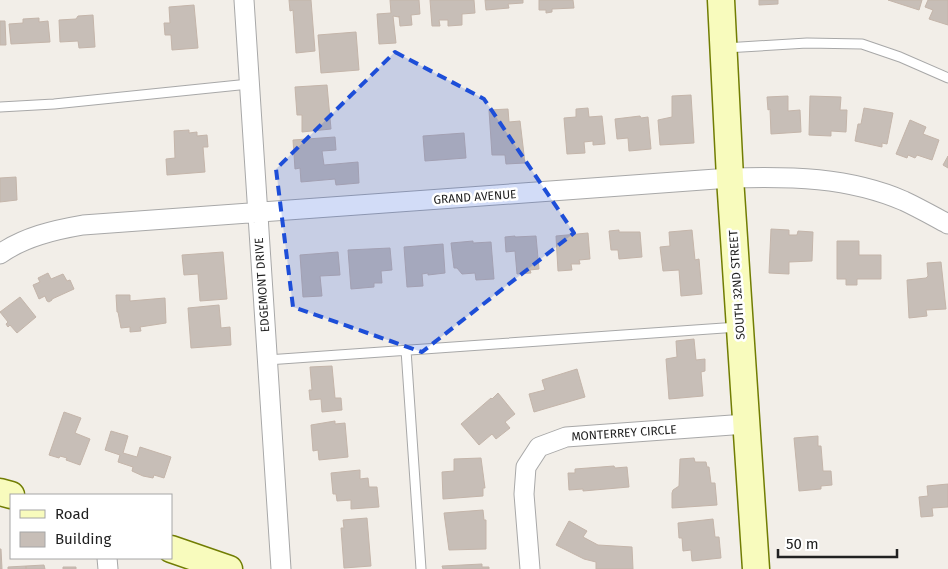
<svg xmlns="http://www.w3.org/2000/svg" width="948" height="569" viewBox="0 0 948 569" font-family="'Fira Sans',sans-serif">
	<style>
		.building { fill: #c7beb7; stroke: #c4b5aa }
		.lines { fill: none; stroke-linecap: round; stroke-linejoin: round }
		.lane-casing { stroke: #a8a8a8; stroke-width: 11 }
		.street-casing { stroke: #a8a8a8; stroke-width: 21 }
		.secondary-casing { stroke: #717d03; stroke-width: 29 }
		.lane { stroke: #fff; stroke-width: 9 }
		.street { stroke: #fff; stroke-width: 19 }
		.secondary { stroke: #f8fbbd; stroke-width: 26 }
		.marked { fill: #1d4ed8; fill-opacity: 0.2; stroke: #1d4ed8; stroke-width: 4; stroke-dasharray: 10 6; stroke-linejoin: round }
		.labels { text-anchor: middle; dominant-baseline: central; stroke-width: 5; stroke-linejoin: round; paint-order: stroke }
		.street-label { font-size: 12px; fill: #212121; stroke: #fff }
	</style>
	<rect width="100%" height="100%" fill="#f2eee8"/>
	<path class="building" d="M289,0h22l4,51 -19,2 -3,-43 -3,1z
		M390,0h29l1,14 -9,1 1,10 -12,1 -1,-10v1l-6,-1 3,27 -17,1 -2,-30 14,-1z
		M430,0h44l1,13 -13,1v11l-14,1v-6h-9l1,6h-8z
		M485,0h38v3l-15,1 1,4 -23,2z
		M539,0h34l1,8 -22,1v3l-6,1v-3h-7z
		M759,0h19v4l-19,1z
		M888,0h34l-3,10z
		M928,0h20v25l-19,-6 4,-9 -8,-3z
		M194,5l4,43 -26,2 -1,-15h-6l-1,-12h6l-1,-16z
		M93,15l2,32 -16,1 -1,-7 -18,1 -1,-22 17,-1 2,-3z
		M39,18v4l9,-1 2,21 -39,2 -2,-20 14,-1v-4z
		M0,21h5l1,24h-6z
		M356,32l3,38 -38,3 -3,-38z
		M327,85l4,44 -29,3v-17h-5l-2,-28z
		M691,95l3,48 -34,2 -2,-25 14,-3v-21z
		M788,96v15l12,-1 1,22 -30,2 -1,-25 -2,1 -1,-13z
		M810,96l31,1 -1,13h7l-1,22 -15,-1v5l-22,-1z
		M588,108l1,9 13,-1 3,28 -12,1v-4l-9,1 1,11 -18,1 -3,-36 12,-1v-8z
		M864,108l29,5 -6,31 -5,-1v4l-27,-6 3,-17h3z
		M508,109l1,13 11,-1 5,42 -19,1 -1,-9h-13l-3,-45z
		M640,116l1,2 7,-1 3,32 -22,2 -1,-13 -11,1 -2,-20z
		M910,120l16,7 -3,7 16,6 -7,20 -15,-5 -2,3 -7,-3 -1,3 -11,-4z
		M189,130v3l8,-1v4l10,-1 1,12h-5l2,25 -38,3 -1,-16 9,-1 -1,-27z
		M464,133l2,25 -41,3 -2,-25z
		M335,137l1,13 -14,1 2,14 34,-3 1,21 -23,2 -1,-6 -34,3 -1,-14 -5,1 -2,-29z
		M948,156v12l-5,-3z
		M16,177l1,23 -17,2v-24z
		M771,229l18,1v5h8l1,-4 15,1 -1,29 -23,1v12l-20,-1z
		M619,230v2h21l2,25 -23,2 -1,-9h-7l-2,-19z
		M692,230l3,30 4,-1 3,35 -21,2 -2,-26 -16,1 -3,-24 10,-1 -1,-14z
		M588,233l2,26 -11,1 1,4h-9l1,6 -14,1 -2,-35z
		M515,236v1l21,-1 3,33 -9,1 1,3 -14,1 -2,-23 -9,1 -1,-15z
		M473,241v2l18,-1 3,37 -18,1 -1,-7 -13,1 -5,-6h-3l-3,-25z
		M837,241h22v14h22v24h-24v6h-11v-6h-9z
		M443,244l2,29 -17,2v-2l-6,1 1,12 -16,1 -3,-40z
		M390,248l2,22 -11,1 1,12h-8v4l-23,2 -3,-39z
		M223,252l4,47 -27,2 -2,-27 -14,1 -2,-20z
		M338,252l2,23 -20,1 2,20 -19,1 -3,-42z
		M941,262l5,47 -20,1 1,6 -18,2 -2,-38 19,-2 2,-2 -1,-13z
		M48,273l3,6 12,-5 4,7 3,-1 4,9 -22,10v1l-3,2 -2,-1 -2,-5 -6,3 -6,-14 7,-3 -2,-4z
		M116,295h14v6l35,-3 1,25 -26,4 1,4 -11,1v-5l-9,1 -3,-16h-1z
		M20,297l16,20 -19,16 -7,-8 -2,2 -2,-3 2,-2 -8,-10z
		M219,305l2,23 9,-1 1,18 -40,3 -3,-40z
		M694,339l2,21 9,-1v12l-4,1 2,24 -34,3 -3,-40 11,-2 -1,-16z
		M332,366l3,32h6l1,12 -20,2 -1,-13 -11,1 -1,-10h3l-2,-23z
		M577,369l8,28 -51,15 -5,-18 16,-4 -3,-10z
		M498,393l17,21 -10,8 5,6 -14,11 -4,-5 -13,11 -18,-21 30,-26 1,1z
		M64,412l17,6 -6,15 15,6 -10,26 -14,-5 1,-2 -7,-2 -1,2 -10,-3z
		M335,421v3l10,-1 3,34 -29,3 -1,-10 -5,1 -2,-26z
		M111,431l17,5 -5,17 14,4 3,-10 31,10 -7,21 -10,-3 -1,3 -10,-2 -11,-5 1,-4 -15,-5 2,-7 -15,-5z
		M818,436v10h3l2,25h8l1,14 -11,1v3l-22,2 -5,-53z
		M481,458l4,30h-2v8l-40,3 -1,-27 12,-1v-12z
		M694,458l1,4h11l1,5h2l2,16h4l2,22 -45,3v-15l1,-3 6,-4 1,-27z
		M614,466l1,2 12,-1 2,20 -46,4v-2l-14,1 -1,-17h7v-4z
		M360,470v9l8,-1 1,9h8l2,20 -28,2v-9l-14,1 -1,-7h-3l-2,-21z
		M948,484v23l-16,1 1,8 -12,1 -2,-20 9,-1 -1,-10z
		M483,510l1,10h2v29l-37,1 -5,-37z
		M367,518l4,48 -27,2 -3,-40h3l-1,-8z
		M713,519l2,18h4l2,21 -29,3 -1,-11 -8,1 -1,-13h-3l-1,-15z
		M569,521l18,10 -4,6 15,8 34,2 1,22h-37v-7l-12,-3 -28,-14z
		M0,549h1l1,20h-2z
		M482,564v3h7v2h-46l-1,-3z
		M44,565l1,4h-19v-3z
		M26,566v3h-18v-2z
		M63,567h13v2h-13z"/>
	<g class="lines">
		<defs>
			<path id="lane" d="M725,48l82,-5 55,1 38,13 48,21
				M0,107l54,-3 195,-20
				M406,350l15,219
				M267,360l471,-33"/>
			<path id="street" d="M244,0l37,569
				M0,254c24,-17 54,-24 83,-29l647,-47c59,-2 119,-1 174,23 15,7 29,15 44,23
				M107,558l1,11
				M530,569l-6,-75 2,-27 13,-20 27,-10 180,-13"/>
			<path id="secondary" d="M721,0l9,178 26,391
				M0,492l11,3
				M171,549l58,20"/>
		</defs>
		<use href="#lane" class="lane-casing"/>
		<use href="#street" class="street-casing"/>
		<use href="#secondary" class="secondary-casing"/>
		<use href="#lane" class="lane"/>
		<use href="#street" class="street"/>
		<use href="#secondary" class="secondary"/>
	</g>
	<path class="marked" d="M395,52l89,47 90,134 -152,119 -129,-45 -17,-138z"/>
	<g class="labels">
		<g class="street-label">
			<text transform="translate(475 197) rotate(-4)">GRAND AVENUE</text>
			<text transform="translate(262 285) rotate(-94)">EDGEMONT DRIVE</text>
			<text transform="translate(737 285) rotate(-94)">SOUTH 32ND STREET</text>
			<text transform="translate(624 433) rotate(-4)">MONTERREY CIRCLE</text>
		</g>
	</g>
	<rect x="10" y="494" width="162" height="65" fill="#ffffff" stroke="#a6a6a6"/>
	<rect x="20" y="510" width="25" height="8" fill="#f8fbbd" stroke="#a6a6a6"/>
	<text x="55" y="519" font-size="15" fill="#212121">Road</text>
	<rect x="20" y="532" width="25" height="15" fill="#c7beb7" stroke="#a6a6a6"/>
	<text x="55" y="544" font-size="15" fill="#212121">Building</text>
	<path d="M778 549v8h119v-8" fill="none" stroke="#212121" stroke-width="2.5"/>
	<text x="786" y="549" font-size="15" fill="#212121" stroke="#ffffff" stroke-width="4" paint-order="stroke">50 m</text>
</svg>
